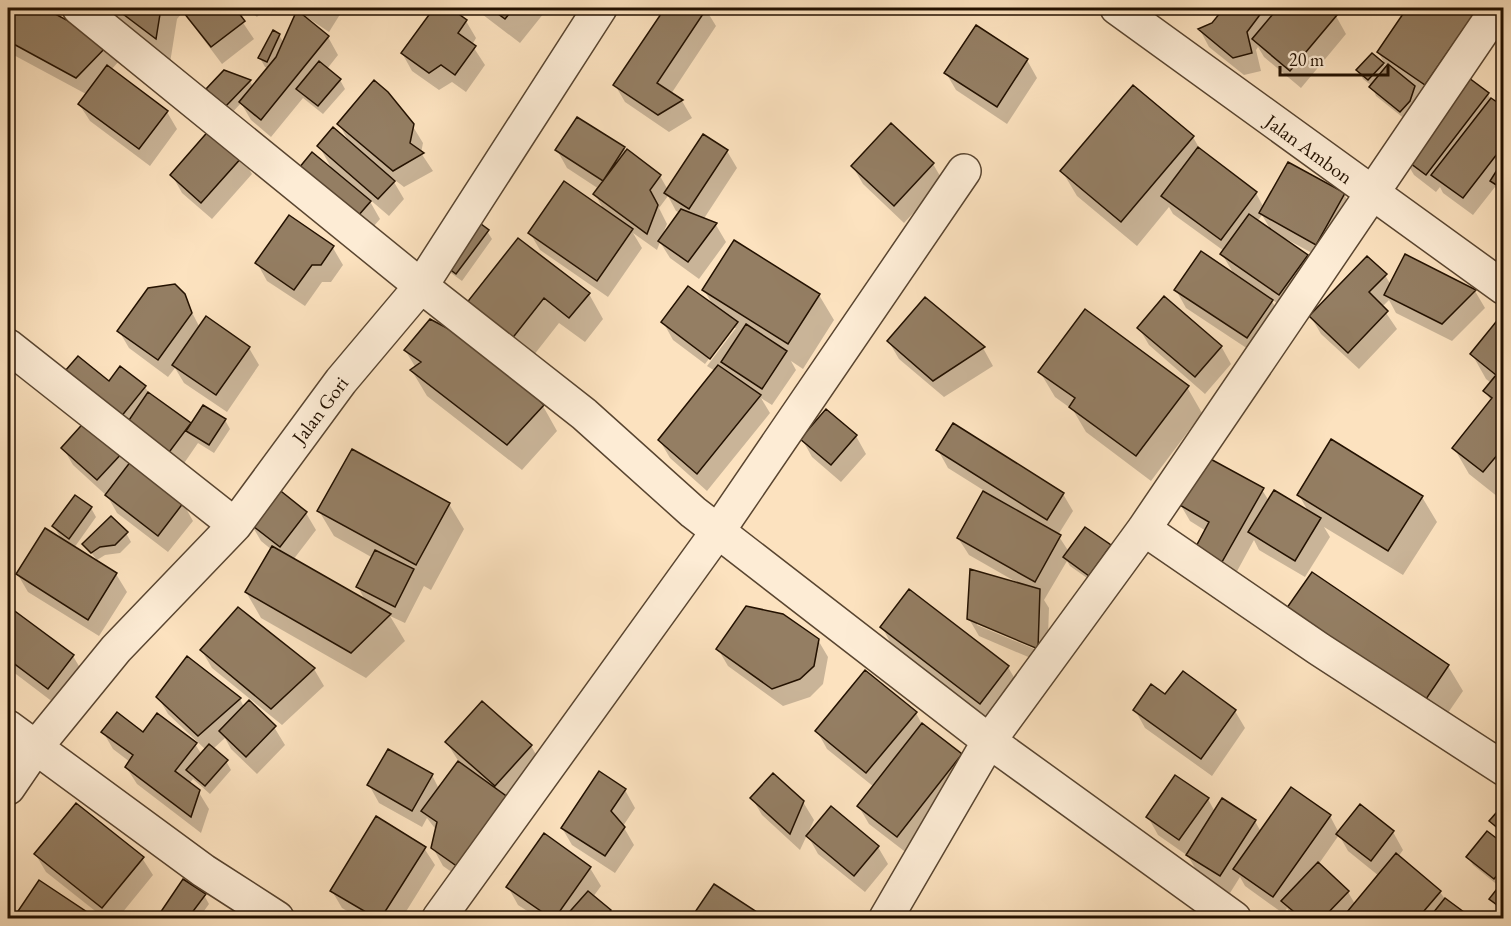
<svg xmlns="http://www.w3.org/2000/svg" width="1511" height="926" viewBox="0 0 1511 926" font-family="'EB Garamond',serif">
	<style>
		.shadow { fill: #0003; fill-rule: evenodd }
		.building { fill: #947e63; stroke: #231100; stroke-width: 1.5 }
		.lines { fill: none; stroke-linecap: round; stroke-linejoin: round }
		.minor-casing { stroke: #594530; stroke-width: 36 }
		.minor { stroke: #fdecd5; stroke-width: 33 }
		.labels { text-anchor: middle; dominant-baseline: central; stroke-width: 5; stroke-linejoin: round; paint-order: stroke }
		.street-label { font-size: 20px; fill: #231100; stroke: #fdecd5 }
	</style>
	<rect width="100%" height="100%" fill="#fce2bf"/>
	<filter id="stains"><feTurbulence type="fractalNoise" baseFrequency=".00333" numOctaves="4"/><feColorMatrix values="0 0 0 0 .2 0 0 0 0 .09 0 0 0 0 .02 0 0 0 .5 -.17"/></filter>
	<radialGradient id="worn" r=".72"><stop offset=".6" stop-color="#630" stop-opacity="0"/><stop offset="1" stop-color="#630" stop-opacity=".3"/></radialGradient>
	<path class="shadow" d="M9,8h32l68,36 10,17 -8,9 56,42 10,17 -27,37 -60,-45 -11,-17 7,-10 -78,-42z
		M99,8h134l21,31 -32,25 -39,-52 -6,7 -7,44z
		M246,8h19l-8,9z
		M300,8h44l-15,24 -24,-16z
		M435,8h12l19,13 10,17 -4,7 13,20 -19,27 -14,-10 -13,8 -27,-19 -10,-18z
		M474,8h74l-28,35z
		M666,8h39l11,18 -45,68 11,7 10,17 -23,14 -44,-30 -10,-17z
		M1226,8h45l4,6 5,-6h46l10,8 10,18 -45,54 -37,-31 -6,-10 -2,3 5,21 -17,4 -35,-28 -9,-17 13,-5z
		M1409,8h78l-24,68 25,18 3,6 13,9v91l-9,-13 -22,28 -30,-22 -3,-6 -4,5 -22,-17 -10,-17 2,-38 -30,-24 -4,-10 -9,-7 -5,-9 15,-15 13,11 -8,-14z
		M298,13l30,24 10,18 -11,14 13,11 5,9 -22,25 -20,-16 -32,39 -20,-17 -10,-17 -11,12 -17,-17 -5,-9 42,-8 3,6 16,-19 -4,-1 -5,-9 19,-23 5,8z
		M1027,60l10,18 -30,46 -51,-34 -10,-17z
		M339,124l73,1 11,18 -2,10 12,18 -29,16 -13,-10 13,22 -15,17 -21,-18 12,21 -12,14 -49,-87 30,-4z
		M1193,137l9,16 54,40 8,15 80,-14 10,18 -27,49 -41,-22 -1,2 21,15 11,17 -28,39 -19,-14 12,20 -25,37 -71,-47 -10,-18 59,-14 -13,-22 2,-3 -51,-37 -4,-7 -32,39 -60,-50 -15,-25zM1262,215l10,17 -15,-10z
		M624,148l2,5 34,23 8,14 59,-39 10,17 -34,52 13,5 10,17 -27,37 -29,-21 -10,-16 -3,8 -24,-17 9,15 -34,49 -68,-47 -10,-17 75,-21 -10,-18 4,-5 -32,-21 -10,-18zM668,196l8,15 4,2 -18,23 5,-12 -8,-16z
		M242,157l10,17 -40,45 -30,-26 -10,-18z
		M933,164l10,17 -39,42 -41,-39 -10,-17z
		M487,231l5,8 -30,42 -11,-8 -5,-8z
		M518,240l71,54 14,25 -18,23 -26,-19 -33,42 -44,-34z
		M735,242l84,53 15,25 -31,49 -12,-8 5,9 -24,35 -11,-7 9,15 -63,78 -37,-33 -10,-17 55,-70 -8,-5 29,-38h-4l-27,36 -32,-24 -10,-18 50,-17 -9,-15z
		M333,248l10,17 -12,17h-9l-17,24 -38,-25 -10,-18z
		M1406,256l69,35 10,17 -33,33 -56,-28 -7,-13 -7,7 15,22 -38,40 -38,-35 -10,-17 74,-42 6,10z
		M183,295l17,33 49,20 10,17 -32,47 -43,-29 -9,-15 -7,9 -39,-29 -10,-17z
		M925,299l58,49 10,18 -49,31 -45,-38 -10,-17z
		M1504,314v176l-6,7 -29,-23 -15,-26 37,-47 -6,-10 6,-8 -5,-4 -14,-25z
		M1139,328l82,18 10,18 -26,30 -56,-49z
		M405,350l138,56 14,25 -35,39 -95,-74 -15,-25 4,-3z
		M1040,372l147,15 15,26 -51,68 -65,-49 -13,-22 -18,-13z
		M109,383l36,4 5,8 41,31 34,-6 5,9 -16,24 -16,-10 -20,29 -52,-32z
		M856,436l10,18 -25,28 -29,-25 -10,-18z
		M63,448l60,3 7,14 53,38 10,18 -25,31 -51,-39 -9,-16 -35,-32z
		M938,450l125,44 10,17 -15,24 11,17 41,-6 4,9 -20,28 -24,-17 -3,-5 -23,39 5,8 -2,57 -68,-29 -10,-17 49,-36 -49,-28 -11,-17 33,-43 -43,-27zM977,622l68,28 -1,3 -67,-28z
		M1262,490l7,11 40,12 -10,-18 123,2 15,25 -34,53 -79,-48 6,10 -25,40 -46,-27 -5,-10 -25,46 -23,-55 -16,-10 -10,-17z
		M449,504l15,25 -33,61 -7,-4 -19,37 -15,-7 15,25 -39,37 -105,-60 -15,-26 26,-42 -11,-9 -10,-17 55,-11 10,17 -23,30 73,42 -8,-15 15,-29 -39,-22 -15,-25z
		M91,508l5,9 -22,31 42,26 11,18 -28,44 -71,-44 -10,-17 44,-35 -8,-13z
		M126,533l5,9 -11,11 -15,2 -8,5 -13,-16z
		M1312,574l136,92 15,25 -26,38z
		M8,608l65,48 10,17 -25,33 -50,-38z
		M882,627l126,40 15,26 -27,35 -100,-75z
		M818,640l10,17 -5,27 -13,13 -27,9 -55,-40 -10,-17z
		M202,651l112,18 10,17 -42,39 -70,-57z
		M187,658l53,41 4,8 30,20 11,18 -28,29 -26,-25 -6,-11 -12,11 13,12 5,9 -21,24 -17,-15 -4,5 9,7 11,18 -8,24 -64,-49 -11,-17 4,-5 -17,-13 -10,-17 40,2 52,10 7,11 4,-5 -38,-36 -10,-17z
		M1166,696l69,15 10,17 -33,48 -67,-48 -10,-18z
		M916,713l7,13 38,29 10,17 -63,82 -39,-30 -10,-17 15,-20 -47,-38 -10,-18z
		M447,743l84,3 10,17 -72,121 -26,-18 -10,-18 4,-17 -10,-13 -5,9 -43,-24 -10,-18 63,-10 7,14 20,-27z
		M625,790l10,18 -12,18 11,19 -19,28 -43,-28 -10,-17z
		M752,798l51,4 11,18 -14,30 -38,-35z
		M1208,799l7,13 40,9 6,11 69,-16 9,17 21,-27 33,26 10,18 -5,7 42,35 5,7 25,19h-177l-6,-10 -3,6 -39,-28 -5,-9 -10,16 -32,-20 -10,-17 -30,-21 -10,-18zM1339,835l9,16 31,25 -24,28 -7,-12 -30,-27z
		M1504,806v30l-8,-7 -5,-8z
		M544,835l46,33 11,18 -8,11 16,14 5,7h-76l-20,-13 -10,-18z
		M808,836l70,11 10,17 -23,28 -47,-38z
		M1504,846v72l-13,-19 9,-12 -27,-22 -5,-8z
		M424,848l11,17 -33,53h-43l-17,-10 -10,-17z
		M36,855l106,3 11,17 -35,43h-14l-58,-46z
		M714,886l49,32h-70z
		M204,895l5,9 -10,14h-38l-1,-2z
		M88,915l2,3h-73l-1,-1z"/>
	<path class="building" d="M8,8h36l66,35 -34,35 -68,-37z
		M115,8h46l-5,31z
		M180,8h55l10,13 -34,26z
		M434,8h16l17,12 -9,13 18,13 -21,29 -14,-10 -12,8 -28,-20z
		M490,8h24l-9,11z
		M665,8h42l-50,75 26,17 -25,15 -45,-30z
		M1224,8h41l-18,24 5,21 -19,5 -35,-29 14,-6z
		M1278,8h50l9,7 -47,56 -38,-32z
		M1407,8h71l-53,77 -48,-33z
		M297,10l32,26 -68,84 -22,-18 37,-45z
		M976,25l52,34 -31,48 -53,-34z
		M273,30l7,4 -13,28 -9,-4z
		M1372,53l12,10 -16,17 -12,-10z
		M319,61l22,18 -23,27 -22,-17z
		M1388,64l27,22 -5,15 -10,11 -31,-25z
		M107,65l61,46 -29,38 -61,-45z
		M224,70l27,10 -26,27 -19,-18z
		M1465,75l24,18 -63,82 -24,-18z
		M374,80l14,12 26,32 -4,19 14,10 -31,18 -56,-47z
		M1133,85l61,51 -73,86 -61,-51z
		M1491,98l13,9v38l-41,53 -32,-23z
		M577,117l48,30 -22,34 -48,-31z
		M891,123l43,40 -40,43 -43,-40z
		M333,127l62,54 -17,18 -61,-53z
		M211,128l32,28 -42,47 -31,-28z
		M703,134l25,16 -39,59 -25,-16z
		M1198,147l59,45 -36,48 -60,-44z
		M627,149l34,26 -11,15 8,15 -11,29 -54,-40z
		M312,152l59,49 -13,15 -59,-48z
		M1504,159v31l-14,-9z
		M1288,162l57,31 -29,52 -57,-32z
		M564,181l69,48 -36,52 -69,-48z
		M681,209l36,14 -29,39 -30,-21z
		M1249,214l59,41 -29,40 -59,-41z
		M289,215l45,31 -13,19h-9l-18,25 -39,-27z
		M477,221l12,9 -33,44 -12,-9z
		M518,238l72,55 -21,25 -25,-20 -33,42 -46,-35z
		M734,240l86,54 -32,50 -86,-54z
		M1201,251l72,49 -26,38 -73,-48z
		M1405,254l71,36 -34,34 -58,-29z
		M1367,256l20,18 -18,18 19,19 -40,42 -39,-37z
		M175,284l10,10 7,19 -34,47 -41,-29 31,-43z
		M688,286l50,36 -28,37 -49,-37z
		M1164,296l58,50 -27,31 -58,-49z
		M925,297l60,50 -52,34 -46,-40z
		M1085,309l104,77 -53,70 -67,-49 6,-9 -37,-26z
		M1504,312v135l-21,25 -31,-24 40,-50 -9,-7 13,-16 -26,-21z
		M206,316l44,31 -34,48 -44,-30z
		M430,319l60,32 54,54 -37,40 -97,-75 11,-8 -17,-12z
		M746,324l41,27 -25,38 -41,-27z
		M78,356l31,25 11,-15 26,20 -30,37 -57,-45z
		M718,365l43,30 -64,79 -39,-34z
		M148,392l43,31 -24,32 -42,-29z
		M203,405l23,14 -17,26 -23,-14z
		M826,409l31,26 -26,30 -31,-26z
		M88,418l36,33 -27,29 -36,-32z
		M953,423l111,70 -17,27 -111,-70z
		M1331,439l92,57 -35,55 -91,-56z
		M352,449l98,54 -34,62 -99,-54z
		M1205,456l59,32 -46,81 -26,-15 17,-32 -31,-18z
		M131,461l53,41 -26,34 -53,-41z
		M277,488l30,24 -27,35 -31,-24z
		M1274,490l47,28 -26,43 -47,-29z
		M983,491l78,44 -26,47 -78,-44z
		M75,495l17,12 -23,32 -17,-13z
		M111,516l17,16 -13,13 -15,2 -9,6 -9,-9z
		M1085,527l26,18 -22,31 -26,-19z
		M45,528l72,45 -29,47 -72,-46z
		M272,546l119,68 -40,39 -106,-61z
		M375,550l39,19 -19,38 -39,-20z
		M970,569l70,20 -2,60 -71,-30z
		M1312,572l137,93 -27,40 -138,-93z
		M909,589l100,77 -29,38 -100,-77z
		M8,606l66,49 -26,34 -40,-30z
		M746,606l37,8 36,25 -5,27 -14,13 -28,10 -56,-40z
		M238,607l77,61 -44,41 -71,-59z
		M187,656l54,42 -43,38 -42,-39z
		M865,670l52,42 -51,61 -51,-42z
		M1183,671l53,39 -35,49 -68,-49 18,-26 14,10z
		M249,700l27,26 -30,31 -27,-26z
		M482,701l50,44 -37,41 -50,-44z
		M117,712l26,20 14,-19 40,30 -22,28 25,19 -9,27 -66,-50 8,-12 -32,-23z
		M922,723l40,31 -65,83 -40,-31z
		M209,744l19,16 -23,26 -19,-16z
		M388,749l45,25 -21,37 -45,-26z
		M458,761l51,37 -51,69 -27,-19 6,-26 -16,-11z
		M599,771l27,18 -15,22 14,16 -20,29 -44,-28z
		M773,773l31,28 -14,33 -40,-36z
		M1175,775l34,23 -30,42 -33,-23z
		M1291,787l40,28 -58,82 -40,-28z
		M1222,798l34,22 -36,56 -34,-21z
		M76,803l68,54 -42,51 -68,-54z
		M1360,804l34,27 -23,30 -35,-27z
		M1504,804v29l-15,-12z
		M831,806l48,40 -25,30 -48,-40z
		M376,816l50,31 -45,71h-5l-46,-27z
		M1487,831l17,13v23l-10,12 -28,-22z
		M544,833l47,34 -36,51h-4l-45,-31z
		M1396,853l45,38 -23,27h-76z
		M1318,862l31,29 -26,27h-31l1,-7 -12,-10z
		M183,879l23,15 -18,24h-26l-4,-2z
		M39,880l51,34 -3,4h-70l-3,-1z
		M1504,880v30l-15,-11z
		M714,884l52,34h-75z
		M588,891l23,19 -8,8h-39z
		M1445,898l27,20h-43z"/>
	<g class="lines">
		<defs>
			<path id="minor" d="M79,8l342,278 163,128 109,98 296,229 245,177
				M1117,8l387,280
				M8,346l227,179
				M1144,529l175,120 185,120
				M8,727l196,144 73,47
				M8,788l28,-41 80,-98 119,-124 106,-144 80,-95 179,-278
				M439,918l279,-387 246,-360
				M886,918l103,-177 155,-212 354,-521"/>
		</defs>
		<use href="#minor" class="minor-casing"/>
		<use href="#minor" class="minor"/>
	</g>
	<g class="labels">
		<g class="street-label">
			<text transform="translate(1309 149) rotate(36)">Jalan Ambon</text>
			<text transform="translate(320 410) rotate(-53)">Jalan Gori</text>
		</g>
	</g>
	<rect width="1511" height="926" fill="none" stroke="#fce2bf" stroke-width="30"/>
	<rect x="9" y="9" width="1493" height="908" fill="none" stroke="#231100" stroke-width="3"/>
	<rect x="15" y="15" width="1481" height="896" fill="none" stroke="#231100" stroke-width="1.5"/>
	<path d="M1280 66v9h108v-9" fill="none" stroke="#231100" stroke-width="3"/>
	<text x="1289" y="66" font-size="18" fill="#231100" stroke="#fdecd5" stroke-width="4.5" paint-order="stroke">20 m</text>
	<rect width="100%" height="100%" filter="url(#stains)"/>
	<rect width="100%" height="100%" fill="url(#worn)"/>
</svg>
